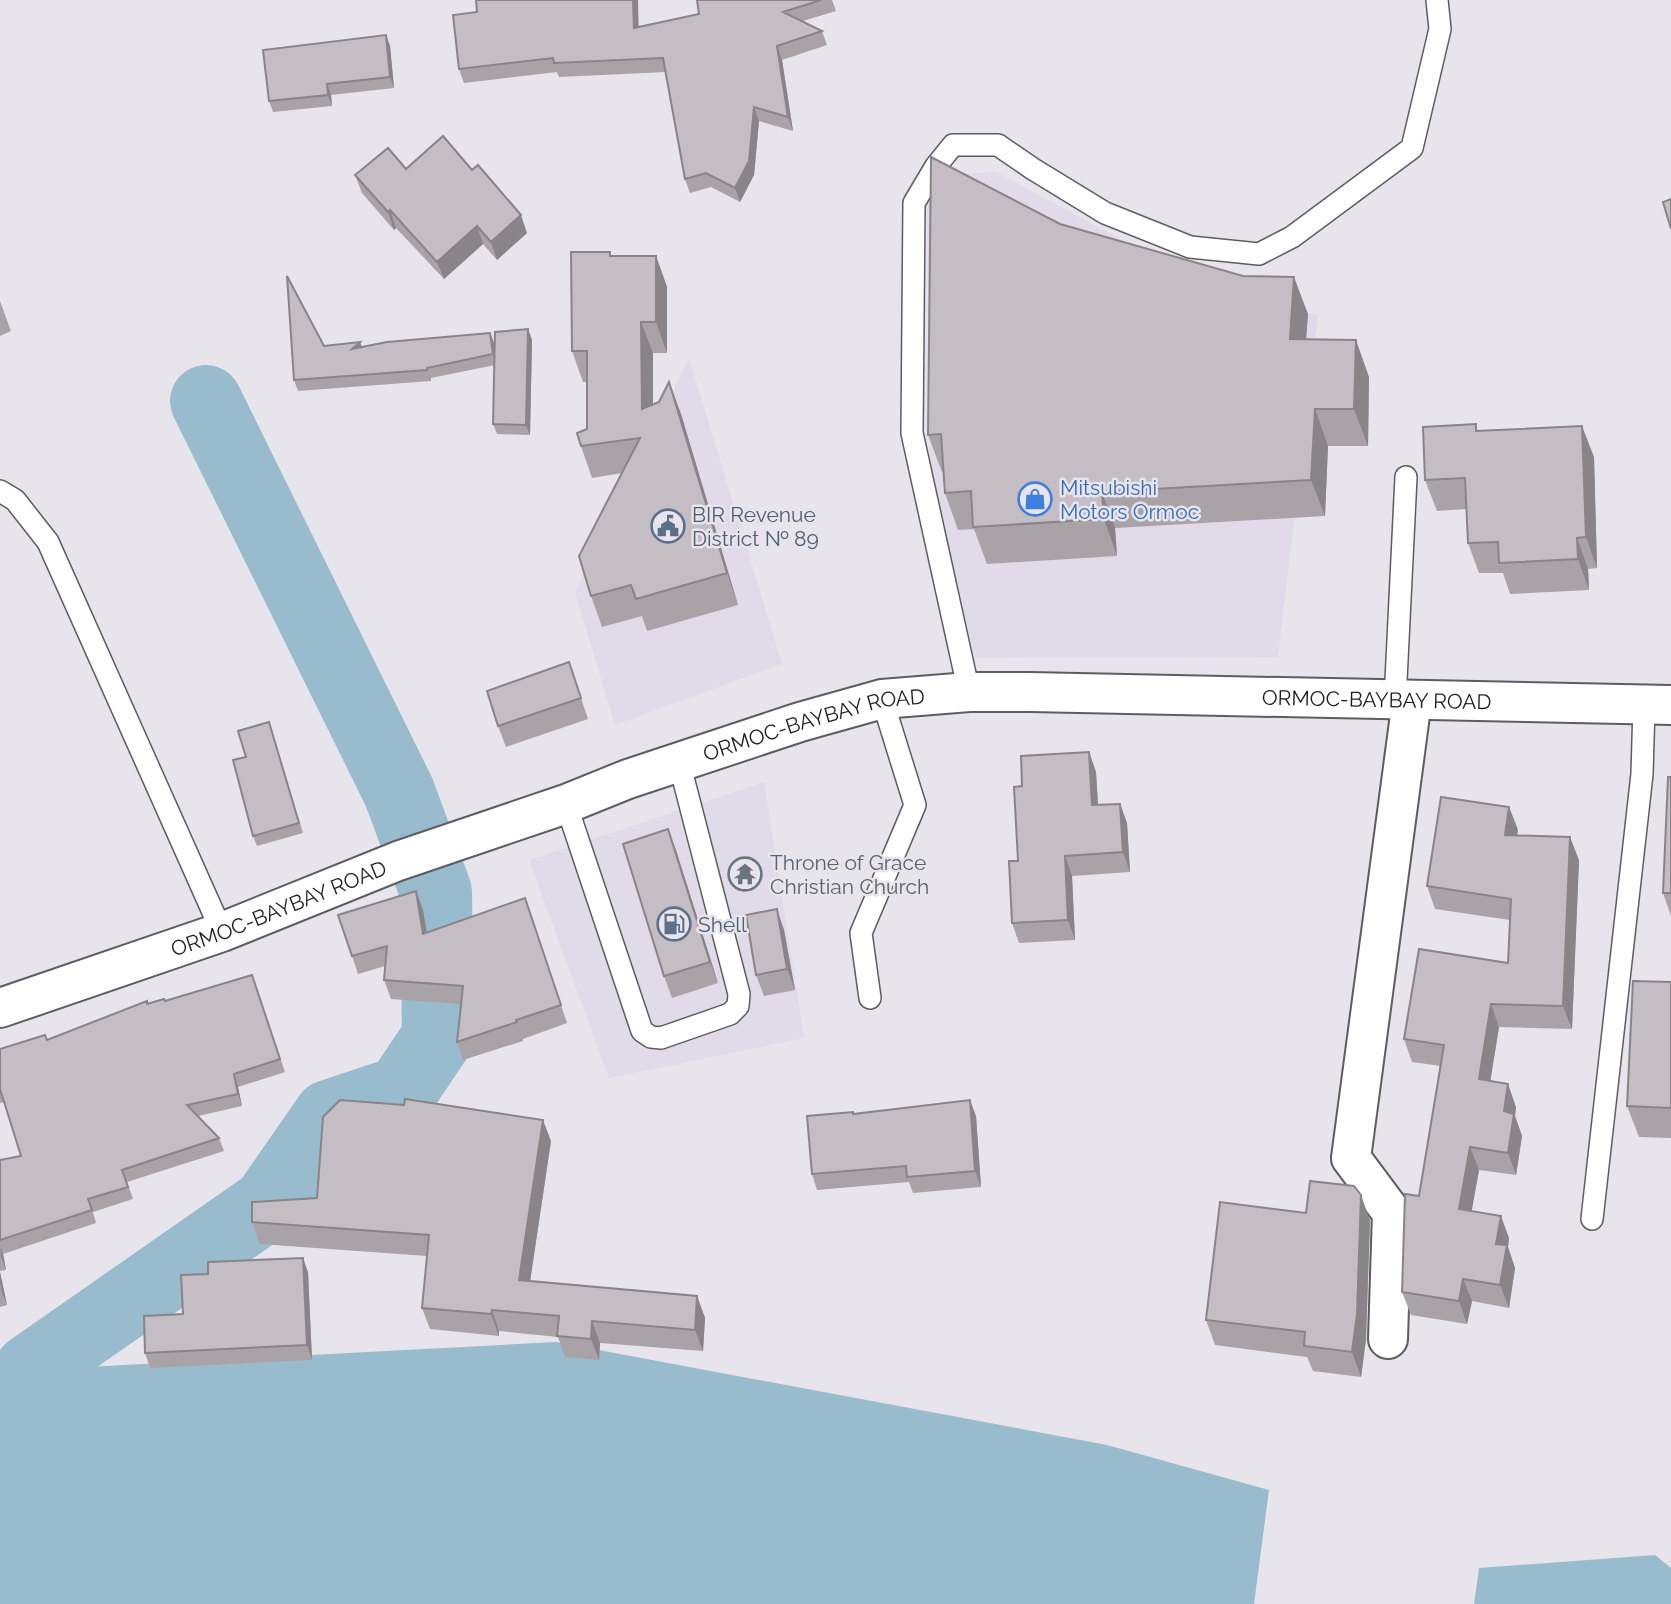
<svg xmlns="http://www.w3.org/2000/svg" width="1671" height="1604" viewBox="0 0 1671 1604" font-family="Raleway,sans-serif">
	<style>
		.built { fill: #e0dae9 }
		.water { fill: #98bccd }
		.lines { fill: none; stroke-linecap: round; stroke-linejoin: round }
		.river { stroke: #98bccd; stroke-width: 72 }
		.service-casing { stroke: #5e5c62; stroke-width: 24 }
		.minor-casing { stroke: #5e5c62; stroke-width: 42 }
		.trunk-casing { stroke: #5e5c62; stroke-width: 42 }
		.service { stroke: #fff; stroke-width: 21 }
		.minor { stroke: #fff; stroke-width: 38 }
		.trunk { stroke: #fff; stroke-width: 38 }
		.wall { fill: #a9a3a8 }
		.shaded-wall { fill: #898488 }
		.building { fill: #c4bdc3; stroke: #898488; stroke-width: 2 }
		.labels { text-anchor: middle; dominant-baseline: central; stroke-width: 5; stroke-linejoin: round; paint-order: stroke }
		.shop-label { font-size: 21px; fill: #366cbe; stroke: #e7e4eb; text-anchor: start }
		.service-label { font-size: 21px; fill: #4e5e75; stroke: #e7e4eb; text-anchor: start }
		.street-label { font-size: 21px; fill: #1e1d20; stroke: #e7e4eb }
		.worship-label { font-size: 21px; fill: #5b616d; stroke: #e7e4eb; text-anchor: start }
	</style>
	<rect width="100%" height="100%" fill="#e7e4eb"/>
	<path class="built" d="M996,172l141,76 181,68 -40,341 -303,1 -45,-189 -3,-269 15,-26z
		M689,358l93,306 -167,61 -40,-133z
		M764,782l40,256 -195,40 -80,-218z"/>
	<path class="water" d="M556,1342l551,103 162,45 -15,114h-1254v-229l30,-5z
		M1655,1555l16,13v36h-197l5,-36z"/>
	<g class="lines">
		<path class="river" d="M30,1370l238,-166 61,-88 72,-24 37,-55 -2,-145 -37,-100 -193,-391"/>
		<defs>
			<path id="service" d="M0,491l15,9 33,42 174,390
				M969,692l-57,-259 2,-230 22,-37 17,-21h45l35,24 72,44 85,34 69,7 33,-17 120,-89 28,-119 -3,-29
				M1395,701l11,-224
				M566,804l76,227 9,6 10,1 69,-24 8,-8 1,-12 -60,-232
				M870,998l-9,-65 54,-128 -33,-106
				M1592,1219l50,-445 2,-68"/>
			<path id="minor" d="M1388,1339l4,-126 -41,-55 61,-458"/>
			<g id="trunk">
				<path id="s1" d="M0,1008l222,-76 176,-71 168,-57 62,-25 172,-57 82,-23 87,-7h61l641,13"/>
			</g>
		</defs>
		<use href="#service" class="service-casing"/>
		<use href="#minor" class="minor-casing"/>
		<use href="#trunk" class="trunk-casing"/>
		<use href="#service" class="service"/>
		<use href="#minor" class="minor"/>
		<use href="#trunk" class="trunk"/>
	</g>
	<path class="wall" d="M476,0h162v27l61,-13 -2,-14h135l4,11 -33,10 19,10 5,14 -45,15 11,71 -34,-10 -5,54 -14,27 -29,-15 -21,6 -5,-14 -19,-107 -107,5 -2,-5 -93,11 -5,-14 18,-57z
		M386,35l4,11 4,42 -63,7 1,11 -59,6 -4,-11z
		M406,169l121,64 -30,27 -14,-16 -39,35 -48,-51 -2,2 -32,-37 -7,-18z
		M1060,224l248,90 -2,25 63,38 -1,69h-40l-3,70 -210,12 2,28 -130,8 -13,-35 -16,1 -13,-37 -1,-21h-2l-14,-37z
		M610,252l1,4h45l11,31v66h-14v52l6,-3 10,-20 12,32 57,191 -91,26 -5,-15 -40,11 -11,-31 31,-123 -30,5 -11,-32 6,-17v-47h-4l-11,-31z
		M0,301l11,30 -11,5z
		M528,329l4,11 -2,95 -33,-1 -4,-10 2,-59 -64,13v3l-133,10 -4,-11 30,-34 36,-4 2,5 128,-14 4,10 1,7z
		M1479,431l115,26 3,111 -9,1 1,21 -79,4 -7,-21h-24l-11,-30 -1,-34 -30,2 -12,-31z
		M569,662l19,57 -82,28 -8,-21z
		M269,722l34,111 -46,13 -4,-10 -7,-79z
		M1089,752l7,20 2,32h22l7,19 3,49 -58,4 3,64 -56,3 -7,-20 6,-62 4,-75z
		M1671,777v139l-8,-23z
		M1509,807l9,23 -1,5 62,25 -7,169 -73,-2 -9,54 26,26 -1,9 7,20 -6,39 -37,-5 -8,41 38,27 -1,9 7,21 -6,40 -37,-7 -5,23 -56,-9 -9,-23 39,-226 -29,-4 -8,-23 104,-76 2,-43 -75,-11 -8,-23z
		M668,829l50,154 -46,15 -8,-22z
		M416,891l7,19 4,23 98,-35 42,125 -44,16v2l-60,19 -6,-18 4,-38 -70,-5 -7,-19 1,-14 -27,8 -6,-18z
		M784,930l11,60 -31,6 -8,-21z
		M252,975l33,97 -47,15 4,19 -44,10 21,22 5,13 -97,31 6,17 -40,13 3,11 -93,31 3,16 -6,1v-111l21,-4 -17,-54 -4,1v-54l47,-9 101,-36 17,-3z
		M1671,982v156l-32,-1 -12,-31z
		M404,1105l147,36 -21,140 167,15 8,22 -2,33 -103,-8 -1,17 -34,-3 -7,-20 -59,-6v5l-69,-7 -8,-21 5,-52 -167,-12 -8,-22 65,-24z
		M853,1114l123,2 5,71 -68,6 -4,-11 -92,8 -5,-16z
		M1370,1220l-4,119 -5,38 -48,-6 -6,-14 -92,-12 -9,-25z
		M0,1272l7,33 -7,2z
		M308,1272l4,88 -162,8 -5,-15 38,-39z"/>
	<path class="shaded-wall" d="M633,0h5l1,42 -5,-14z
		M386,35l4,11 4,42 -4,-11z
		M777,46l5,14 11,71 -5,-14z
		M327,84l4,11 1,11 -4,-11z
		M754,107l5,14 -5,54 -14,27 -5,-14z
		M390,210l6,18 -2,2 -6,-18z
		M521,215l6,18 -30,27 -6,-18z
		M477,226l6,18 -39,35 -7,-17z
		M656,256l11,31v66l-11,-31z
		M1294,277l14,37 -5,62 -13,-37z
		M641,322l12,31v87l-11,-31z
		M528,329l4,11 -2,95 -4,-10z
		M490,333l4,10 3,22 -4,-11z
		M1356,340l13,37 -1,69 -14,-37z
		M360,342l4,11 -12,-4z
		M669,382l12,32 57,191 -11,-32z
		M1315,409l13,37 -3,70 -14,-36z
		M1582,426l12,31 3,111 -11,-31z
		M1102,492l13,36 2,28 -13,-37z
		M1577,538l11,31 1,21 -11,-31z
		M1089,752l7,20 3,52 -7,-19z
		M1120,804l7,19 3,49 -7,-20z
		M1509,807l9,23 -5,28 -8,-23z
		M668,829l8,21 42,133 -8,-21z
		M1570,837l9,23 -7,169 -9,-23z
		M1065,856l7,20 3,64 -7,-20z
		M416,891l7,19 7,42 -7,-18z
		M777,909l7,21 11,60 -8,-21z
		M1491,1004l8,23 -12,75 -8,-23z
		M234,1074l4,13 4,19 -4,-12z
		M1508,1084l8,23 -1,9 7,20 -6,39 -8,-22 -4,-42z
		M970,1100l6,16 5,71 -6,-16z
		M543,1120l8,21 -24,161 -8,-22z
		M1470,1147l9,23 -11,62 -9,-23z
		M1361,1195l9,25 -4,119 -5,38 -9,-25z
		M1501,1216l8,22 -1,9 7,21 -6,40 -9,-23 -4,-41z
		M0,1247l3,7 3,16 -5,-13z
		M303,1258l5,14 4,88 -5,-15z
		M0,1272l7,33 -5,-12 -2,-11z
		M1463,1279l9,22 -5,23 -8,-23z
		M697,1296l8,22 -2,33 -8,-21z
		M492,1310l7,21v5l-8,-22z
		M592,1321l8,22 -1,17 -8,-21z"/>
	<path class="building" d="M476,0h157l1,28 65,-14 -2,-14h124l-38,12 39,19 -45,15 11,71 -34,-10 -5,54 -14,27 -29,-15 -21,6 -22,-121 -109,5 -1,-5 -94,11 -6,-54 24,-3z
		M386,35l4,42 -63,7 1,11 -59,6 -6,-51z
		M443,136l29,34 6,-5 43,50 -30,27 -14,-16 -40,36 -47,-52 -2,2 -33,-37 33,-27 18,21z
		M931,157l129,67 183,52 51,1 -4,62 66,1 -2,69h-39l-4,71 -209,12 2,27 -131,8 -2,-36 -26,2 -4,-59 -13,1z
		M1671,199v30l-8,-27z
		M571,252h39v4h46v66h-15l1,87 17,-7 10,-20 58,191 -91,26 -5,-14 -40,11 -12,-40 61,-118 -59,8 -4,-13 10,-4v-78h-15z
		M287,276l37,70 36,-4 -8,7 35,-7 103,-9 3,21 -66,14v2l-133,10z
		M528,329l-2,96 -33,-1 2,-92z
		M1476,424v7l106,-5 4,111 -9,1 1,21 -79,4 -1,-21 -30,1 -3,-65 -40,2 -2,-53z
		M569,662l12,36 -83,28 -11,-35z
		M269,722l30,101 -46,13 -20,-76 13,-3 -8,-26z
		M1089,752l3,53 28,-1 3,48 -58,4 3,64 -56,3 -3,-62h9l-4,-74 8,-1 -1,-30z
		M1668,777h3v116h-8z
		M1441,797l68,10 -4,28 65,2 -7,169 -72,-2 -12,75 29,5 -4,27 10,3 -6,39 -38,-6 -11,62 42,7 -5,28 11,1 -7,40 -37,-6 -4,22 -57,-9 3,-98 14,2 25,-151 -40,-6 15,-90 89,14 3,-64 -84,-13z
		M668,829l42,133 -46,14 -41,-132z
		M416,891l7,43 102,-36 36,107 -45,15 1,2 -60,20 6,-56 -79,-6 3,-34 -35,10 -14,-41z
		M777,909l10,60 -31,6 -10,-60z
		M252,975l28,84 -46,15 4,20 -51,11 32,33 -97,32 6,17 -40,12 4,11 -92,30v-80l21,-4 -21,-67v-40l45,-14 2,5 100,-39v3l17,-5 1,2z
		M1633,981l38,1v126l-44,-2z
		M405,1099l138,21 -24,160 178,16 -2,34 -103,-9 -1,18 -34,-3 2,-20 -67,-6 -1,4 -69,-6 7,-73 -177,-13v-20l65,-4 6,-81 17,-17 64,5z
		M970,1100l5,71 -68,6 -1,-11 -94,8 -5,-58 46,-4v2z
		M1310,1181l44,5 7,9 -4,119 -5,38 -48,-6 1,-14 -99,-12 14,-118 86,11z
		M303,1258l4,87 -162,8 -1,-37 39,-2 -2,-39 27,-1v-12z"/>
	<defs>
		<symbol id="shop-ring" viewBox="-11 -11 22 22"><circle r="9.5" fill="#e7e4eb" stroke="#3f7fe0" stroke-width="1.5"/><path d="M-5-2.5h2.3a2.7 3.5 0 0 1 5.4 0H5L5.5 6h-11ZM-1.5-2.5h3a1.5 2.3 0 0 0-3 0Z" fill="#3f7fe0"/></symbol>
		<symbol id="civic-ring" viewBox="-11 -11 22 22"><circle r="9.5" fill="#e7e4eb" stroke="#5c6f8a" stroke-width="1.5"/><path d="M-.6-6.5H3V-4.5H.6V-3L4-1V1h2V6H-6V1h2V-1L-.6-3ZM-1.2 2.5V6h2.4V2.5Z" fill="#5c6f8a"/></symbol>
		<symbol id="temple-ring" viewBox="-11 -11 22 22"><circle r="9.5" fill="#e7e4eb" stroke="#6b7280" stroke-width="1.5"/><path d="M0-6L5-2H3V0L6.5 2.5H4V6H1.5V3h-3V6H-4V2.5H-6.5L-3 0V-2H-5Z" fill="#6b7280"/></symbol>
		<symbol id="fuel-ring" viewBox="-11 -11 22 22"><circle r="9.5" fill="#e7e4eb" stroke="#5c6f8a" stroke-width="1.5"/><path d="M-5.5-6h7V0h2V4h1.3V-2.5L3-4.5l.8-.8L6-3V5H2.5V1h-1V6h-7ZM-4.2-4.7v3.2H.2V-4.7Z" fill="#5c6f8a"/></symbol>
	</defs>
	<g fill-rule="evenodd">
		<use href="#shop-ring" x="1016" y="480" width="38" height="38"/>
		<use href="#civic-ring" x="649" y="507" width="38" height="38"/>
		<use href="#temple-ring" x="726" y="855" width="38" height="38"/>
		<use href="#fuel-ring" x="655" y="905" width="38" height="38"/>
	</g>
	<g class="labels">
		<g class="shop-label">
			<text x="1060" y="487">Mitsubishi<tspan x="1060" dy="24">Motors Ormoc</tspan></text>
		</g>
		<g class="service-label">
			<text x="692" y="514">BIR Revenue<tspan x="692" dy="24">District № 89</tspan></text>
			<text x="698" y="924">Shell</text>
		</g>
		<g class="street-label">
			<text stroke="none"><textPath href="#s1" startOffset="1430">ORMOC-BAYBAY ROAD</textPath></text>
			<text stroke="none"><textPath href="#s1" startOffset="863">ORMOC-BAYBAY ROAD</textPath></text>
			<text stroke="none"><textPath href="#s1" startOffset="296">ORMOC-BAYBAY ROAD</textPath></text>
		</g>
		<g class="worship-label">
			<text x="770" y="862">Throne of Grace<tspan x="770" dy="24">Christian Church</tspan></text>
		</g>
	</g>
</svg>
